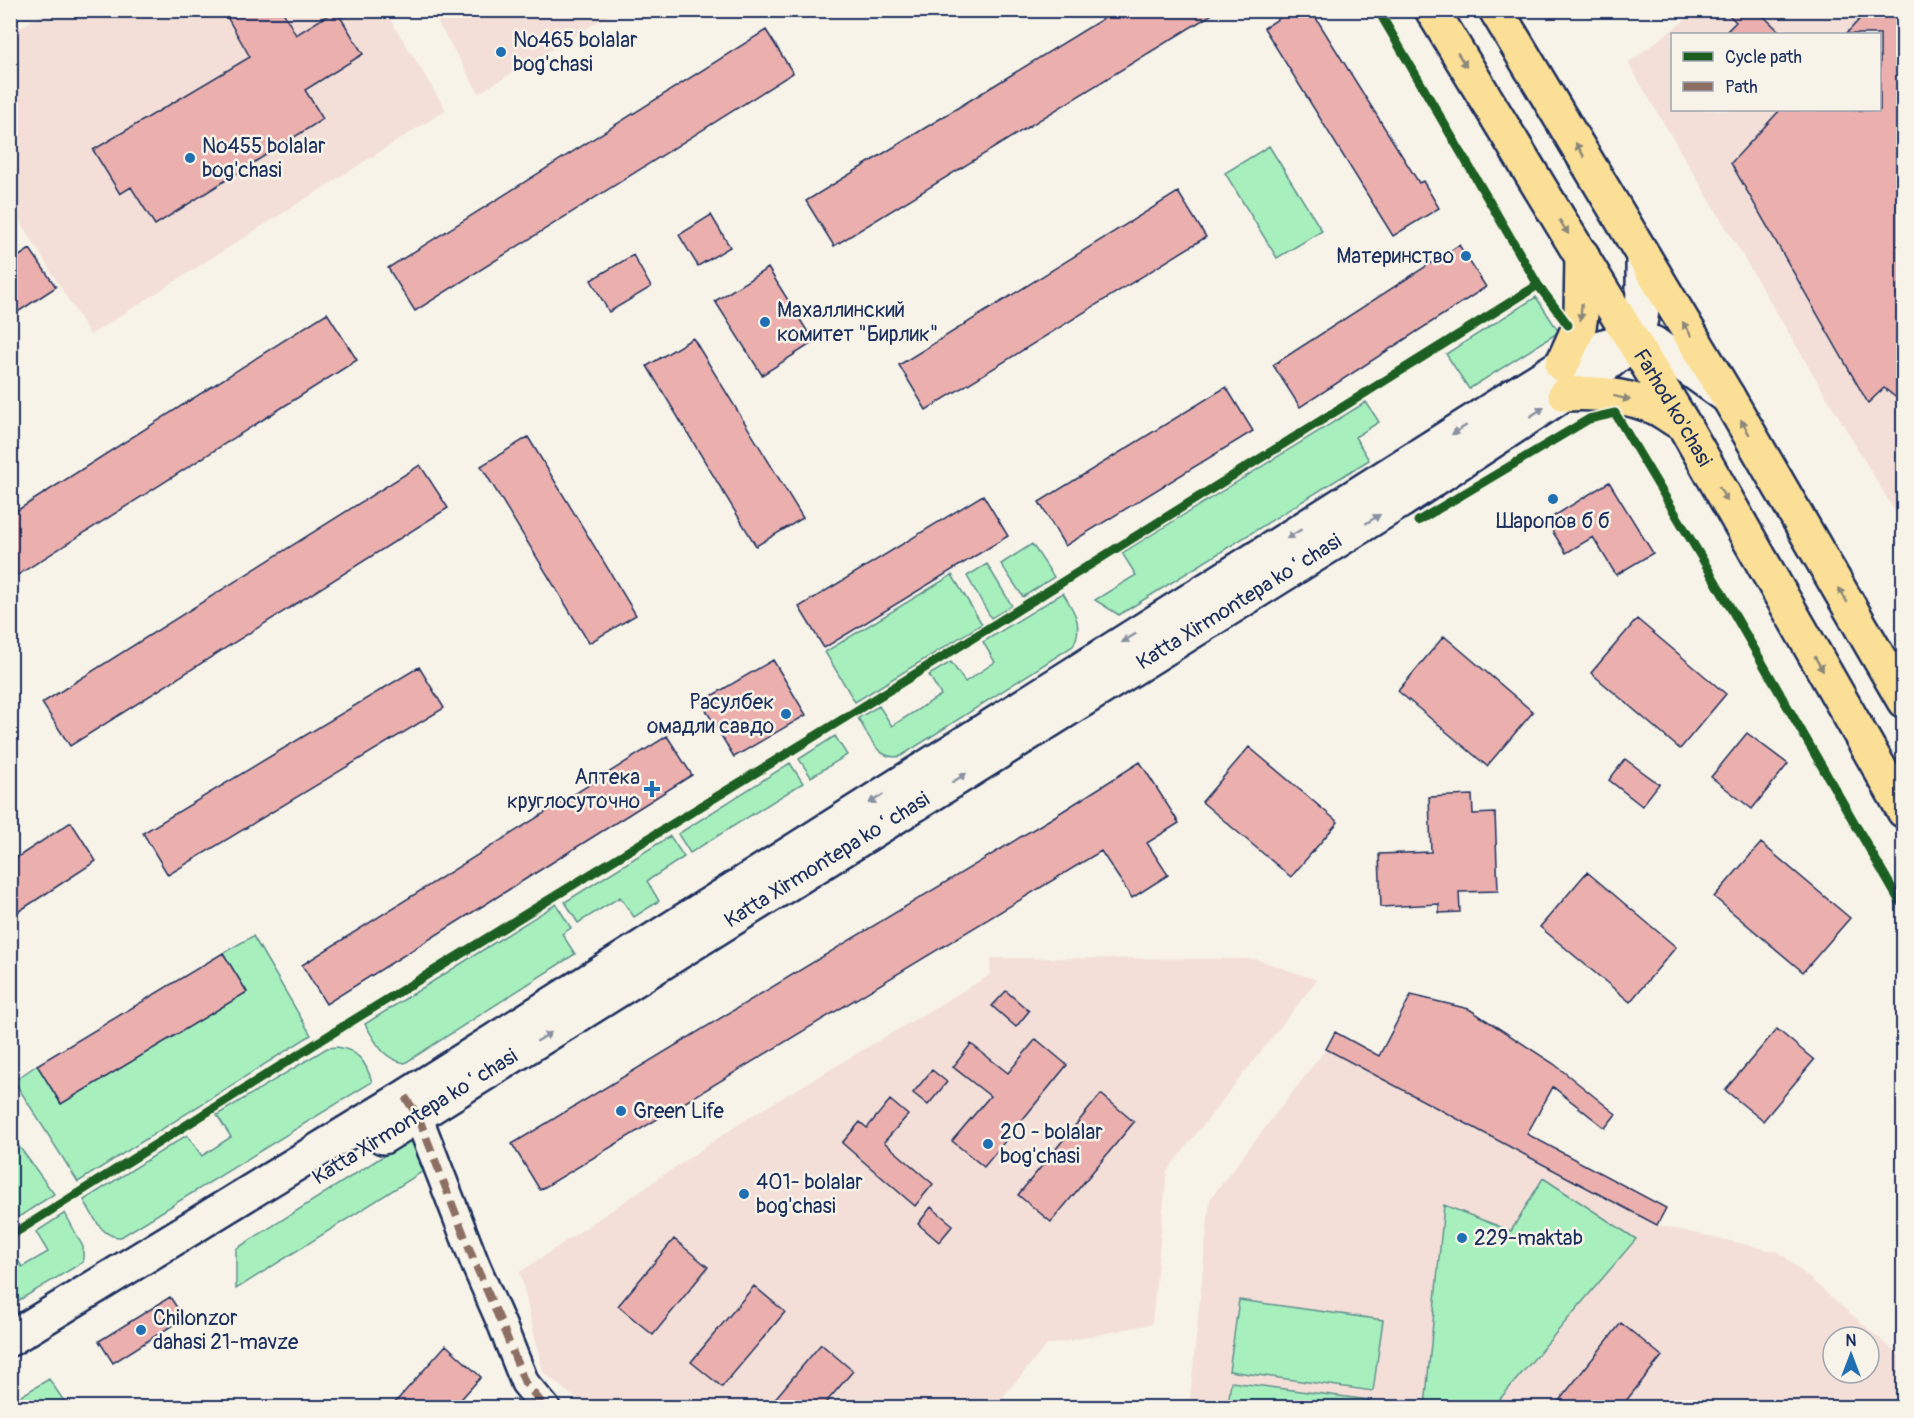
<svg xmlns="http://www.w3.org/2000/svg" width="1914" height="1418" viewBox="0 0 1914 1418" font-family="Pangolin,sans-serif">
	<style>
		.built { fill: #f3dfd7; fill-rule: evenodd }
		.green { fill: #a7f0be; stroke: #61908e; stroke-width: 1.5 }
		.building { fill: #ebb0ae; stroke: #1b2f5e; stroke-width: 1.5 }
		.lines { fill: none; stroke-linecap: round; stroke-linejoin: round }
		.minor-casing { stroke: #1b2f5e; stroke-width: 32 }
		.secondary-casing { stroke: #1b2f5e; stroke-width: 38 }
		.primary-casing { stroke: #1b2f5e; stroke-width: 38 }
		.minor { stroke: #f7f3e8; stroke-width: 27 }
		.secondary { stroke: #f7f3e8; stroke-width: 33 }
		.primary { stroke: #fbdf96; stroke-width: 33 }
		.quiet { stroke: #8d6e63; stroke-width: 8; stroke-dasharray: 15 8; stroke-linecap: butt }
		.cycleway-casing { stroke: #f7f3e8; stroke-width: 13 }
		.cycleway { stroke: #1b5e20; stroke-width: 9 }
		.oneway { fill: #8b877a }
		.oneway2 { fill: #8991a3 }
		.poi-dot { fill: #1f6fb2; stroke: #f7f3e8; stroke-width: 2 }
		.labels { text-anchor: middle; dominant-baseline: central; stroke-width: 5; stroke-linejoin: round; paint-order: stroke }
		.poi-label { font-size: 21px; fill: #1b2f5e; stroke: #f7f3e8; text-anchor: start }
		.street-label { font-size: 21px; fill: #1b2f5e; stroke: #f7f3e8 }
	</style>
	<rect width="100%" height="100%" fill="#f7f3e8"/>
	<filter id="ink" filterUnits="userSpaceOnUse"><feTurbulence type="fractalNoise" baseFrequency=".0167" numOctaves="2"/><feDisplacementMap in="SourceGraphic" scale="12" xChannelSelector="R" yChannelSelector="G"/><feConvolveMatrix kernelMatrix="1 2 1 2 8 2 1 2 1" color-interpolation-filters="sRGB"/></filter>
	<g filter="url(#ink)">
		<path class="built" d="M48,11h337l61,99 -356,225 -79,-129v-173z
			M431,11h185l-137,82z
			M1697,11h206v514l-275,-462zM1672,34h208v76h-208z
			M991,958l265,1 61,21 -150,191 -15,153 -105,21 -53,62h-408l-43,-35 -23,-100 231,-156 239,-141z
			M1326,1049l331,176 122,27 124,107v48l-714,1 21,-209zM1833,1337h36v36h-36z"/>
		<path class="green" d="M1269,146l53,85 -45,27 -52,-85z
			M1536,297l23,35 -90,57 -23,-35z
			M1366,402l13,20 -24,15 14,23 -250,155 -24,-15 41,-25 -14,-22z
			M1032,544l22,33 -31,20 -22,-33z
			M987,564l25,42 -21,12 -24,-42z
			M952,575l30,49 -127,78 -30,-50z
			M1063,593c11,18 21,32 10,53l-172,110c-24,6 -32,-21 -43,-38l21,-12 13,20 49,-31 -12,-20 22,-13 14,20 30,-20 -12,-20z
			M835,736l12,19 -36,22 -12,-18z
			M790,763l13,20 -113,70 -12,-19z
			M670,836l14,21 -37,24 12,20 -25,16 -14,-20 -42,26 -13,-21z
			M556,904l15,24 -9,6 13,20 -170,109c-23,-4 -29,-21 -40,-39z
			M253,936l58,99 -233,147 -64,-101 23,-16 24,39 186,-112 -24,-39z
			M337,1047c21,3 29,15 35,35l-251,155c-20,1 -28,-22 -37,-37l103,-65 15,21 29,-19 -14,-22 110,-67z
			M10,1134l44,60 -43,28h-1z
			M412,1138l10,34 -186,117v-40z
			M1543,1178l93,61 -143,168h-68l19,-202 67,26z
			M65,1213l18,34v15l-72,43v-57l11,19 26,-15 -12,-20z
			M1239,1300l144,20 -10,71 -144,-20z
			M49,1379l17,25 -5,3h-50v-5z
			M1231,1382l138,18 -1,7h-140z"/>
		<path class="building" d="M223,10h59l14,25 40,-25 27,44 -58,36 18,29 -168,106 -24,-38 -11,7 -27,-44 157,-93z
			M1117,10h102l-385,236 -28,-45z
			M1292,10h19l108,173 4,-2 16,27 -46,28 -129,-208z
			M1724,10h33l25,24h-58l12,-12z
			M1868,10h36v394l-20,-16 -16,15 -137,-240 49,-53h100v-76h-34z
			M766,30l27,43 -378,238 -27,-43z
			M1178,192l28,45 -280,173 -27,-45z
			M711,215l19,32 -32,19 -19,-31z
			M1459,245l27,42 -186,120 -27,-42z
			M30,249l26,38 -46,30v-55z
			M633,255l18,32 -42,25 -18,-32z
			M768,268l46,74 -52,33 -47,-74z
			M327,313l30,47 -347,220v-65z
			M693,338l110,180 -47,28 -109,-180z
			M1226,387l27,44 -188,115 -26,-44z
			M528,437l108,178 -47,28 -108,-177z
			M420,465l28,43 -378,238 -28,-43z
			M1609,482l44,71 -37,22 -23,-38 -27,16 -20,-32z
			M983,495l25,41 -184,112 -25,-41z
			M1637,619l89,75 -46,55 -89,-76z
			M1444,636l89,76 -46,54 -89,-75z
			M773,660l33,55 -72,42 -33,-55z
			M419,667l25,41 -276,167 -25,-42z
			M1747,733l41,31 -36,45 -41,-32z
			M667,736l25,39 -366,229 -24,-39z
			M1249,747l89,75 -47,55 -89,-75z
			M1625,759l34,25 -17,22 -33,-26z
			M1140,762l39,61 -32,20 21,32 -36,23 -31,-47 -561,339 -28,-46 540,-326z
			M1472,795l1,19 22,-1 3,78 -39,1 1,20 -21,1v-9l-58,3 -2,-53 52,-2 -2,-55z
			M71,822l25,39 -86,56v-55z
			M1761,843l89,75 -47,54 -89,-75z
			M1587,872l89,75 -46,55 -90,-75z
			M223,953l24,39 -186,112 -24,-39z
			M1006,991l23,20 -13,16 -24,-21z
			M1411,995l58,14 85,55 62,50 -11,14 -52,-41 -26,47 139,74 -9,17 -331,-176 9,-17 44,24z
			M1777,1029l37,31 -51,61 -38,-31z
			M1036,1039l31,26 -83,102 -32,-26 38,-45 -37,-29 18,-23 37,29z
			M932,1070l15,12 -19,23 -15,-12z
			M1101,1094l33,28 -83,100 -33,-27z
			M890,1100l18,15 -24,27 49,42 -18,22 -73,-63 18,-21 7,6z
			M931,1207l22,18 -14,17 -21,-18z
			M674,1239l34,28 -55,68 -35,-29z
			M754,1286l31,26 -63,75 -31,-25z
			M170,1297l14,21 -71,45 -14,-22z
			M1621,1323l41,33 -41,51h-67z
			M821,1344l32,27 -31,36h-54z
			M446,1345l35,32 -27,30h-63z"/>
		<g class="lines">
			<defs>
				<path id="minor" d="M407,1099l11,17 58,150 26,59 23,58 21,25"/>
				<path id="secondary" d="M383,1137l1018,-636 181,-119c22,-16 54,-35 59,-64 3,-20 2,-42 2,-61
					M10,1339l395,-242 1157,-732 38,-18 32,-8 21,4 75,54"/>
				<g id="primary">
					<path id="s1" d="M1432,10l252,415 220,386"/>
					<path d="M1496,10l232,387 176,304"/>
					<path d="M1562,365l17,-38 2,-12 1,-60"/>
					<path d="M1565,394c30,-2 60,1 89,13 9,4 19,12 28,17"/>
				</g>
			</defs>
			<use href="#minor" class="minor-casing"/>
			<use href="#secondary" class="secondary-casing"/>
			<use href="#primary" class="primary-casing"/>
			<use href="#minor" class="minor"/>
			<use href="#secondary" class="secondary"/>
			<use href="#primary" class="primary"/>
			<path class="quiet" d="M405,1097l13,19 58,150 26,59 23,58 21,25"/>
			<defs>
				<path id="cycleway" d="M1378,10l160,275 30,40
					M1418,521l171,-102 26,-6 88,147 197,342 4,2
					M10,1236l337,-212 496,-305 695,-434"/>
			</defs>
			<use href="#cycleway" class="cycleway-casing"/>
			<use href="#cycleway" class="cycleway"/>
		</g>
		<defs><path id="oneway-solid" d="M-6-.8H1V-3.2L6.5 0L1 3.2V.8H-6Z" transform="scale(1.5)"/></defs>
		<g class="oneway">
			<use href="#oneway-solid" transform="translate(1462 60) rotate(58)"/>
			<use href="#oneway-solid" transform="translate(1580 150) rotate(-121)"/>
			<use href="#oneway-solid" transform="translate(1564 227) rotate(58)"/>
			<use href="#oneway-solid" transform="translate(1581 312) rotate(95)"/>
			<use href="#oneway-solid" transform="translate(1687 329) rotate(-121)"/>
			<use href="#oneway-solid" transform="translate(1622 398) rotate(14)"/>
			<use href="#oneway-solid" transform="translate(1745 427) rotate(-120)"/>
			<use href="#oneway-solid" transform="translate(1723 494) rotate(60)"/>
			<use href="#oneway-solid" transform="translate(1843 595) rotate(-120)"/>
			<use href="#oneway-solid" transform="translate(1819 664) rotate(60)"/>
		</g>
		<g class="oneway2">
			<use href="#oneway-solid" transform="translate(1537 412) rotate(-33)"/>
			<use href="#oneway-solid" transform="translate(1459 430) rotate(148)"/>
			<use href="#oneway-solid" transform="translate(1373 519) rotate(-32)"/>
			<use href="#oneway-solid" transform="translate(1294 534) rotate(148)"/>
			<use href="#oneway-solid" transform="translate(1129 638) rotate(148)"/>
			<use href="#oneway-solid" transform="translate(959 778) rotate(-32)"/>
			<use href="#oneway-solid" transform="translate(876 799) rotate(148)"/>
			<use href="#oneway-solid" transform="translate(544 1037) rotate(-32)"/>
		</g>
	</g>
	<g class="poi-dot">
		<circle cx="501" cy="52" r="6"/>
		<circle cx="190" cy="158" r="6"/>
		<circle cx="1466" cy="256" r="6"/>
		<circle cx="765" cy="322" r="6"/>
		<circle cx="1553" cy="499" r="6"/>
		<circle cx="786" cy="714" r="6"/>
		<path d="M649 780h6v6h6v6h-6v6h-6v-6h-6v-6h6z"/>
		<circle cx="621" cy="1111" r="6"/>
		<circle cx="988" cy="1144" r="6"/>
		<circle cx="744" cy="1194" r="6"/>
		<circle cx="1462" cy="1238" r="6"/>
		<circle cx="141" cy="1330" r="6"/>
	</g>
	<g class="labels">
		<g class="poi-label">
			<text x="513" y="40">№465 bolalar<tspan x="513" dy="24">bog'chasi</tspan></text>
			<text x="202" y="146">№455 bolalar<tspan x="202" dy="24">bog'chasi</tspan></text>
			<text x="1454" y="256" text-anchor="end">Материнство</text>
			<text x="777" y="310">Махаллинский<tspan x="777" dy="24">комитет "Бирлик"</tspan></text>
			<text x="1553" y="521" text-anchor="middle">Шаропов б б</text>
			<text x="774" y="702" text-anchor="end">Расулбек<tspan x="774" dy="24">омадли савдо</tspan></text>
			<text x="640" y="777" text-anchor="end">Аптека<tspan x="640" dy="24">круглосуточно</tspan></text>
			<text x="633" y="1111">Green Life</text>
			<text x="1000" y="1132">20 - bolalar<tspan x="1000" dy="24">bog'chasi</tspan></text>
			<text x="756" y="1182">401- bolalar<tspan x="756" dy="24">bog'chasi</tspan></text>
			<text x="1474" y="1238">229-maktab</text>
			<text x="153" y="1318">Chilonzor<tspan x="153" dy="24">dahasi 21-mavze</tspan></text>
		</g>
		<g class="street-label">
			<text stroke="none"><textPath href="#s1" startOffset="465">Farhod ko'chasi</textPath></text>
			<text transform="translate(1239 602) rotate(-32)">Katta Xirmontepa koʻchasi</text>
			<text transform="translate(827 860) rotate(-32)">Katta Xirmontepa koʻchasi</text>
			<text transform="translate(415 1117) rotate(-32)">Katta Xirmontepa koʻchasi</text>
		</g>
	</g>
	<rect width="1914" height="1418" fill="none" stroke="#f7f3e8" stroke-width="36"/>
	<rect x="18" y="18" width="1878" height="1382" fill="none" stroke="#1b2f5e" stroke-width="2" filter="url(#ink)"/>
	<rect x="1671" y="33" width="210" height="78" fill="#f7f3e8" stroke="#9fa5b1" stroke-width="1.5"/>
	<rect x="1683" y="52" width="30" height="9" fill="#1b5e20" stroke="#9fa5b1" stroke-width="1.5"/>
	<text x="1725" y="63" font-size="18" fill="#1b2f5e">Cycle path</text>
	<rect x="1683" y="82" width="30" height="9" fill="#8d6e63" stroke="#9fa5b1" stroke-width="1.5"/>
	<text x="1725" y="93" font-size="18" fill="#1b2f5e">Path</text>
	<g transform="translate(1851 1355)"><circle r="28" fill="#f7f3e8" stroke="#9fa5b1" stroke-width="1.5"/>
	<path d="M0-4.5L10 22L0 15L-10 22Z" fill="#1f6fb2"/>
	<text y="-9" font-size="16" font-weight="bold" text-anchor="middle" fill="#1b2f5e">N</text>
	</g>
</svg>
